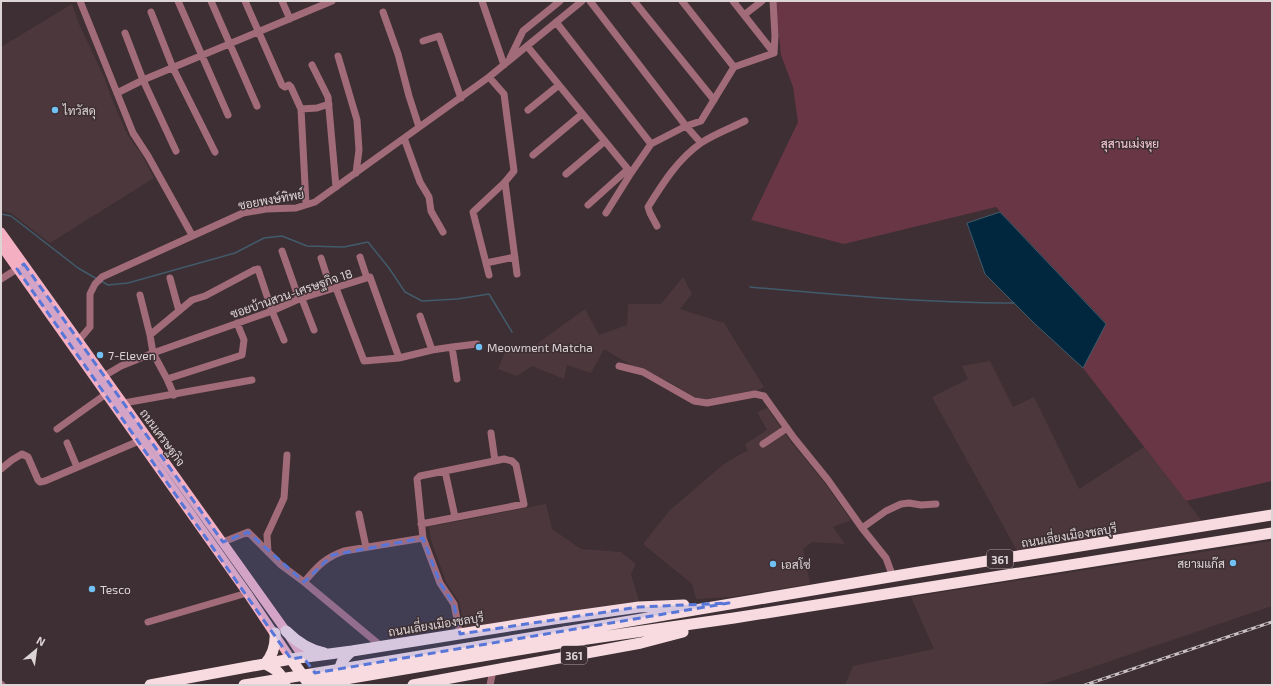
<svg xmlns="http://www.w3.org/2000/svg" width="1273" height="686" viewBox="0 0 1273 686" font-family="'Exo 2',Sarabun,sans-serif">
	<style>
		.built { fill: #4c373c }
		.green { fill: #683645 }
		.water { fill: #00273e; stroke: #425b6c }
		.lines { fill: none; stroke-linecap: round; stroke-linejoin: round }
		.stream { stroke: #425b6c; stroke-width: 1.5 }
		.minor { stroke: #a26b7a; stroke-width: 7 }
		.major { stroke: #f4b0c2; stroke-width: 9 }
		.highway { stroke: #f7dbe1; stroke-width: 11 }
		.rail-casing { stroke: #cac0c3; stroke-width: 3 }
		.rail { stroke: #3d2f33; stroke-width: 1.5; stroke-dasharray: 4.5; stroke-linecap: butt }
		.highway-bridge { stroke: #f7dbe1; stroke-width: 11 }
		.marked { fill: #5776d7; fill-opacity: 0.2; stroke: #5776d7; stroke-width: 3; stroke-dasharray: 8 5; stroke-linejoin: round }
		.poi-dot { fill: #71c1f5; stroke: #3d2f33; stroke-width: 1.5 }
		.labels { text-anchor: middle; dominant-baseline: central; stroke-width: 3; stroke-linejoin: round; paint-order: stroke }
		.shield { fill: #3d2f33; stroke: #ada2a5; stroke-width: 1 }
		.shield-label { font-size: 11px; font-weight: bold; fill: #ddd4d6 }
		.poi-label { font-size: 12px; fill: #ddd4d6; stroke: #3d2f33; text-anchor: start }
		.park-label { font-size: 12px; fill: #facdd8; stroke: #3d2f33 }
		.street-label { font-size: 12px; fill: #ddd4d6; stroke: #3d2f33 }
	</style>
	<rect width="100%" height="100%" fill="#3d2f33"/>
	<path class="built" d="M72,4l7,20 26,55 5,15 17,40 15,21 12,23 -104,65 -39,-30 -10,-3v-163z
		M683,277l9,17 -12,15 44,14 40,64 -8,4 -47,9 -13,-2 -27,-16 -23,-12 -12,-3 -30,-18 -13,24 -24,-8 -3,14 -32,-13 -15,10 -19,-7 10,-24 26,1 51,-37 14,26 28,-10 1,-21h33z
		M990,361l23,46 21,-10 45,92 65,-42 62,79 -186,30 -88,-159 36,-18 -6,-13z
		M767,408l25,35 32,39 27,38 -18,7 12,17 -33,-2 -9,7 7,35 -79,13 -35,2 -4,-15 -49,-40 27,-34 54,-46 24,-14 -3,-6 22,-14 -10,-18z
		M546,504l6,25 29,20 40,3 15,12 -5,10 9,30 -175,26 -6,-28 -13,-20 -15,-42 -2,-13z
		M1272,541v65l-232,79h-195l8,-19 81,-17 -23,-52z"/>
	<path class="green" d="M775,1h497v480l-86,20 -103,-133 23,-45 -110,-116 -152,37 -93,-24 47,-98 -5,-35 -12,-32z"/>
	<path class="water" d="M1000,212l106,112 -23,44 -48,-44 -50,-50 -18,-51z"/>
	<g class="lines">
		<path class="stream" d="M1,214l10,2 67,52 19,11
			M101,281l7,4 20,-2 107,-30 29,-15 18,-2 25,10 37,1 24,-5 21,26 16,24 17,9 35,-2 32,-5 23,38
			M750,287c88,8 176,16 264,16"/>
		<path class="minor" d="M80,1l53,132 15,23 44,79
			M178,1l50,114
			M211,1l46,105
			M245,1l37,84 3,2 4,-2 2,2 10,22 5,95
			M282,1l8,18
			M482,1l22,64
			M590,1l96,125 15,17
			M634,1l80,99
			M682,1l52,66
			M733,1l41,52
			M773,1l2,35 -1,17
			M151,12l22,56 42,84
			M383,12l15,42 11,42 10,31
			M744,15l18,-14
			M556,22l95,122
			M125,33l18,47 33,71
			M423,41l16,-5 22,62
			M527,46l104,127
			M338,56l19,64 2,30 -3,23
			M510,58l13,-27 37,-30
			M312,65l16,32 8,90
			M117,93l26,-13 189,-79
			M301,109l16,-1 12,-4
			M528,110l31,-25
			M404,138l16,44 9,15 2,14 12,21
			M533,155l49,-41
			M566,174l39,-33
			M505,182l12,92
			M588,205l39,-35
			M606,213l25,-40 20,-29 35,-18 15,-5 33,-54 40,-14
			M657,226l-7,-13 -2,-6c15,-24 30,-48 53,-64 13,-9 30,-15 44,-22
			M282,251l17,48
			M360,257l7,21
			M321,258l10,31
			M486,263l29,-6
			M489,275l-16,-63 32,-30 9,-11 -10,-77 -15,-17
			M170,278l9,33
			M1,279l16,-10
			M336,288l28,73 35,-3
			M140,295l10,40
			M302,299l12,31
			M420,316l12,34
			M237,323l7,17 -2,15 -75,24 -14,-26 -3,-18 42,-35 13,-4 49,-26 4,-1 14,42 12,29
			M79,340l11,-13v-33l5,-10 7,-7 141,-64 23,-4 30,-1 19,-6 174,-125 93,-76
			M452,347l25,-3
			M619,366l24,6 51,29 13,2 48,-9 9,2 30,42 34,42 34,48 24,30 7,19
			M104,376l17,-10 32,-13 119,-42 27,-12 71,-22 29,81 33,-8 20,-3 5,32
			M167,379l7,16
			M124,403l128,-23
			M57,429l49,-35
			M491,433l4,28
			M67,443l10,24
			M763,444l24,-16
			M1,469l11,-9 10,-6 6,3 10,23 2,2 5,-1 94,-40
			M445,471l10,46
			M359,514l7,33
			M421,524l103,-20 -8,-39 -4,-4 -8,-2 -84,17 -3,3 6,59 17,45 14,21 6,30
			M862,528l24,-17 15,-7 8,-1 12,2 15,-1
			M223,542l25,-10 33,33 23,17 77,64
			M268,552l-1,-17 17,-37 3,-43
			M304,582c13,-15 20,-24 40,-31l79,-13
			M148,622l99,-29
			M1,684l1,1
			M490,685l3,-15"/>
		<path class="major" d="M1,232l285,399 17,26
			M1,246l246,347 44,66"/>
		<path class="highway" d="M286,631c11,11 23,19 38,22
			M565,632l348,-59 359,-58
			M566,642l168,-24 538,-85
			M291,659l17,24
			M265,664c8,-9 11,-18 10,-31
			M265,664c11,5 17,10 20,21
			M150,685l141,-26 61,-8 202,-32 85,-12 45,-2
			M345,685c-11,-12 -4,-26 7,-34
			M413,685l228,-42 42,-11"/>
		<defs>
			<path id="rail" d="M1085,685l187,-63"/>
		</defs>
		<use href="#rail" class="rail-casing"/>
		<use href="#rail" class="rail"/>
		<path class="highway-bridge" d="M244,685l321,-53
			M310,685l256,-43"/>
	</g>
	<path class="marked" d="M24,264l199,278 25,-10 56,50 28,-27 91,-17 17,45 14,21 6,30 179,-27 90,-4 -414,70 -12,-16 -12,2 -274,-390z"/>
	<g class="poi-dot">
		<circle cx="55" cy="110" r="4"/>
		<circle cx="479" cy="347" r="4"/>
		<circle cx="100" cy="355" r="4"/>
		<circle cx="1233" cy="563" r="4"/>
		<circle cx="773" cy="564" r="4"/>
		<circle cx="92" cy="589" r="4"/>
	</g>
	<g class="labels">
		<g class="shield">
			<rect x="987" y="550" width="26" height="18" rx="3"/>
			<rect x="561" y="646" width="26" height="18" rx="3"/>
		</g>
		<g class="shield-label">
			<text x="1000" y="559">361</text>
			<text x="574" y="655">361</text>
		</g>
		<g class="poi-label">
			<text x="63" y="110">ไทวัสดุ</text>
			<text x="487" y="347">Meowment Matcha</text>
			<text x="108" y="355">7-Eleven</text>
			<text x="1225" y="563" text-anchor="end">สยามแก๊ส</text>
			<text x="781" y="564">เอสโซ่</text>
			<text x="100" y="589">Tesco</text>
		</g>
		<g class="park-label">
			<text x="1130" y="143">สุสานเม่งหุย</text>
		</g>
		<g class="street-label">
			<text transform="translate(271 199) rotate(-10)">ซอยพงษ์ทิพย์</text>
			<text transform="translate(291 293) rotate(-19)">ซอยบ้านสวน-เศรษฐกิจ 18</text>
			<text transform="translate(163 437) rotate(54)">ถนนเศรษฐกิจ</text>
			<text transform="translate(1069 535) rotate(-9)">ถนนเลี่ยงเมืองชลบุรี</text>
			<text transform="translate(436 624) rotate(-9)">ถนนเลี่ยงเมืองชลบุรี</text>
		</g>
	</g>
	<rect width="1273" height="686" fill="none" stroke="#ddd4d6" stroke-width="4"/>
	<g transform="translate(36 650) rotate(29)" stroke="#3d2f33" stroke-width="3" paint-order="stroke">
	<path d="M0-3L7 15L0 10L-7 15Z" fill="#ddd4d6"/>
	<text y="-6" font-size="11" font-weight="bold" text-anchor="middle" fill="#ddd4d6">N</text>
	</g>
</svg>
